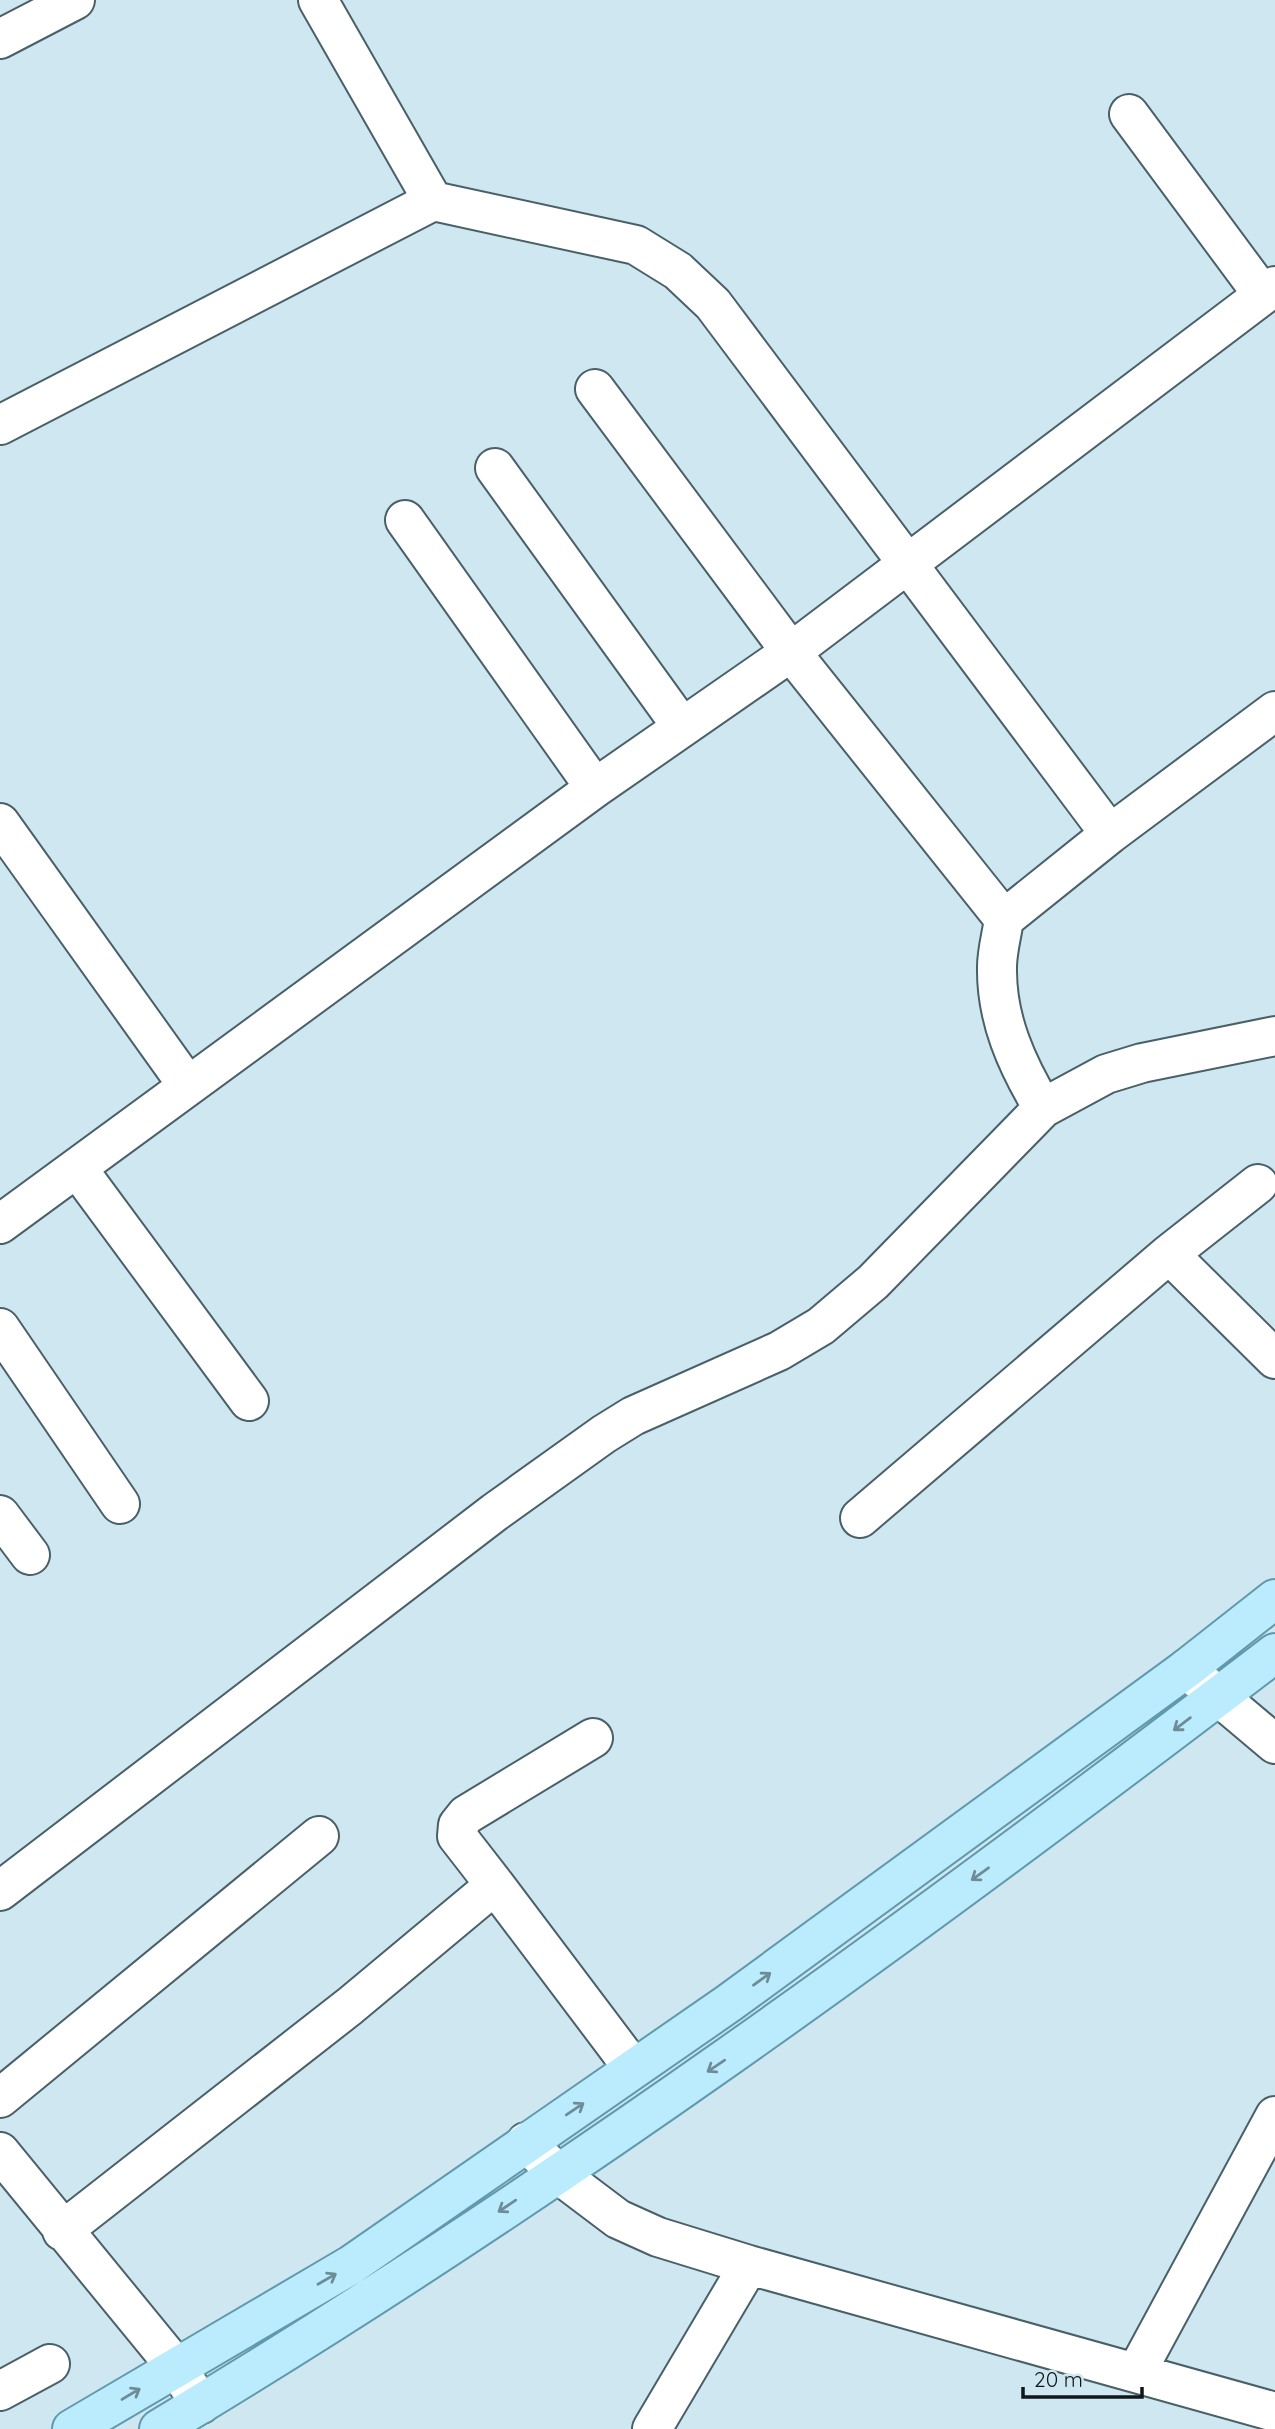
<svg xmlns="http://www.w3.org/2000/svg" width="1275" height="2429" viewBox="0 0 1275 2429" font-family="Quicksand,sans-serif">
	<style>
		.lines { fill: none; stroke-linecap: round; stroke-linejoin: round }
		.minor-casing { stroke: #4a6068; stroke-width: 42 }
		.major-casing { stroke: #6199ac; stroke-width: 42 }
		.minor { stroke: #fff; stroke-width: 38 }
		.major { stroke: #bbecfd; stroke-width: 38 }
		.oneway { stroke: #6d8c97 }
	</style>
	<rect width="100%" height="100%" fill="#cee7f0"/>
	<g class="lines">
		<defs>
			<path id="minor" d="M318,0l115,201
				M0,39l75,-39
				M1129,114l134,181
				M595,389l196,263 213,267
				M0,425l433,-224 203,44 42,26 35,33 397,530
				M495,468l187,259
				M405,520l190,268
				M0,823l188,263
				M1043,1108c-26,-43 -47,-89 -46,-141 0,-16 5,-33 7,-48l106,-85 165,-123
				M77,1168l172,233
				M0,1224l595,-436 196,-136 484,-366
				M1169,1254l106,105
				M0,1328l120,176
				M0,1515l30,40
				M860,1518l309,-264 89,-70
				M1186,1669l89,75
				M495,1885l138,183
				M0,1891l495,-379 109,-78 29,-18 146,-65 42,-25 52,-44 170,-174 63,-34 36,-11 133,-27
				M0,2098l319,-262
				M526,2142l31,31 61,46 40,18 91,28 526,147
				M0,2152l176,215 25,37
				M62,2231l288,-225 145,-121 -38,-49 1,-11 8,-10 127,-77
				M1136,2373l139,-257
				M0,2391l50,-27
				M652,2429l97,-164"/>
			<path id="major" d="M72,2429l279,-164 378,-262 457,-334 89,-70
				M159,2429c389,-233 756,-501 1116,-776"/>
		</defs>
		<use href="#minor" class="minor-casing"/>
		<use href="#major" class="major-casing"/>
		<use href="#minor" class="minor"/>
		<use href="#major" class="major"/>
	</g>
	<defs><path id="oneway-shaft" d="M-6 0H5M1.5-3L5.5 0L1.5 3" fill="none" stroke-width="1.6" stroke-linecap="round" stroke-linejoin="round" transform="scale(1.75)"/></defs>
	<g class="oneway">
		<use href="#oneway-shaft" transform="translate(1182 1724) rotate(143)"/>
		<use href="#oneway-shaft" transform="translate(980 1874) rotate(144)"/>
		<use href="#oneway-shaft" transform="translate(762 1979) rotate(-36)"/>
		<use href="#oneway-shaft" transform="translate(716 2066) rotate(146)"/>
		<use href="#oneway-shaft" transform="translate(575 2109) rotate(-34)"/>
		<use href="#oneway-shaft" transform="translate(507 2206) rotate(146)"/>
		<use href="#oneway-shaft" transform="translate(327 2279) rotate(-30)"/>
		<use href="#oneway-shaft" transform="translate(131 2394) rotate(-31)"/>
	</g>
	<path d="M1023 2387v10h119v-10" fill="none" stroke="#0e171a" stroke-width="3.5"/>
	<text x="1034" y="2387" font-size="21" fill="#0e171a" stroke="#cee7f0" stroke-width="5" paint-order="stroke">20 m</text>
</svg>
